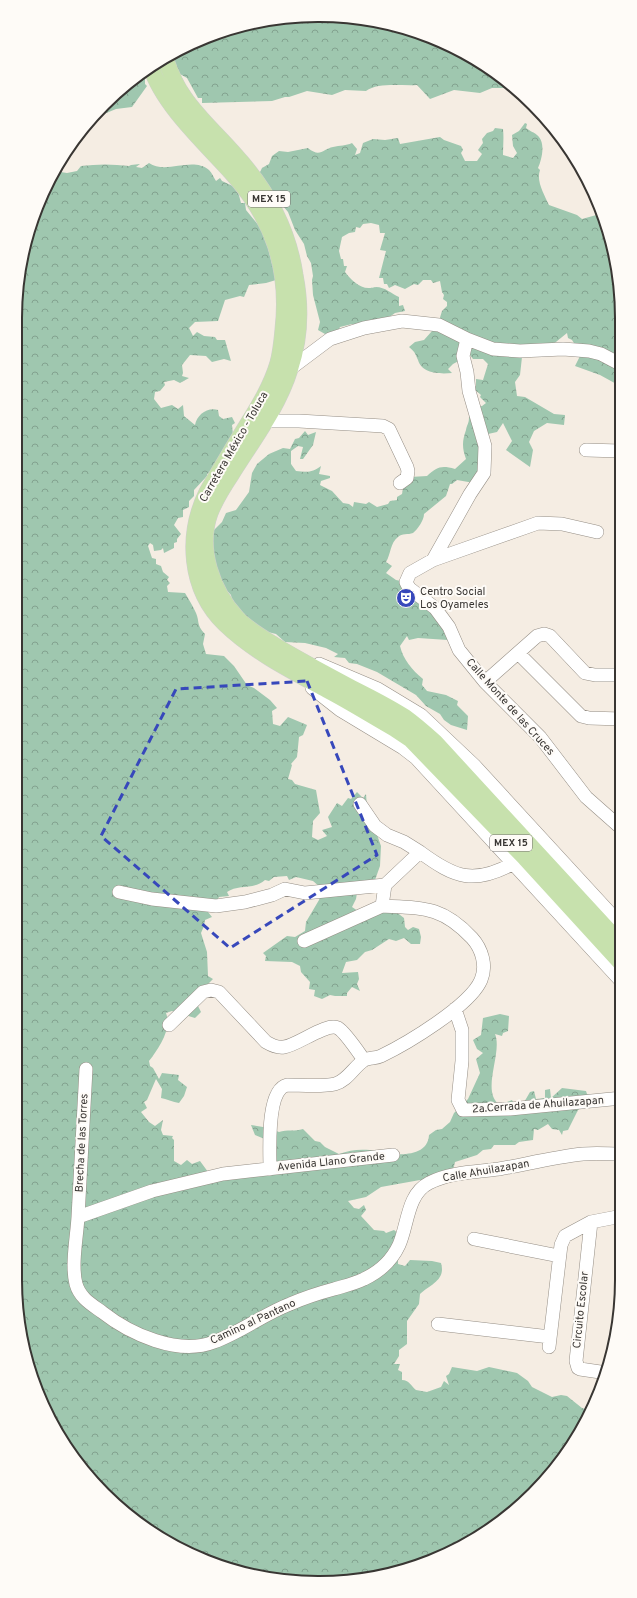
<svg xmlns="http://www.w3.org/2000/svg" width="637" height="1598" viewBox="0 0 637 1598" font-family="Overpass,sans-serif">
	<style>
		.forest { fill: url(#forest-crowns) }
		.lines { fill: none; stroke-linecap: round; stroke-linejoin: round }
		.minor-casing { stroke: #958e85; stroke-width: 14 }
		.major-casing { stroke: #cfcfce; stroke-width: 17 }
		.minor { stroke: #fff; stroke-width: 13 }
		.major { stroke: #c7e1ad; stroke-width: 16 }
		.marked { fill: none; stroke: #3748bb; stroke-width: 3; stroke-dasharray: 8 5; stroke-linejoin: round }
		.labels { text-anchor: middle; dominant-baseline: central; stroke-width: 4; stroke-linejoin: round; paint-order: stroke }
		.shield { fill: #fefbf7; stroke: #74716e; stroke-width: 1 }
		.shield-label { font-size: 10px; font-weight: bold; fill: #393633 }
		.street-label { font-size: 11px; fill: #393633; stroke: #fefbf7 }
		.poi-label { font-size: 11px; fill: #393633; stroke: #fefbf7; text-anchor: start }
		.rim { fill: none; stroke: #393633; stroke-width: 2 }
	</style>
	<defs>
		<pattern id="forest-crowns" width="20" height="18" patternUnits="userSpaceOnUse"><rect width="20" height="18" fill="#9fc7af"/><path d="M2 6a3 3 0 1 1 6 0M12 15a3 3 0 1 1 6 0" fill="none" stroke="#83a28f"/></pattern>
	</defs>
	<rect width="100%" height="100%" fill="#f5ede3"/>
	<path class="forest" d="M298,16l60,2 58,13 71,35 25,22h-20l-12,5 -26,-3 -24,9 -13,-14c-16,1 -39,-3 -51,6l-21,-1 -13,5 -25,-4 -18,6h-4l-13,4 -70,2v-5h-4l-11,-20 -7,-4 -3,-5 -6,-14 13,-9 56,-21z
		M145,71v13l2,2 -15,21 -16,2 -12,5 -8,-1 38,-35z
		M525,123l2,1 -1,4c5,4 8,4 11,7 9,7 5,24 1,33l2,2c-4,11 4,24 9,35l28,10 5,4 18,-5 19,65 1,107 -20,-11 -25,-9 6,-12 -9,-14 -4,-2 -1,-5 -16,13 -29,11 -2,18 -5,7 2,14 8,1 29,17 11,1 -1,10 -17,-2 -13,8 -5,11 4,8 -3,17 -24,-17 6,-9 -9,-18 -6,9 -9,2 -14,49 -17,-3 -5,4h-2l-4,12 -22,18c0,6 -6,15 -11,19 -5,2 -11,0 -15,4 -8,6 -7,17 -12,25l6,4 -6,7 10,7 5,1 34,30 13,29 -30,-2 -9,2 -2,-4 -7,10c3,13 12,24 23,33l-1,6 5,6 19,4 12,6 -1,4 11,11 -1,14 -16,-5 -7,-5 -4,-6 -14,-8 -10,-11 -39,-23 -20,-8 -8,-1 -4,-5 -11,-1 4,-3 -12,-6 -21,-5 -20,-1 -9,-8 -8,-2 -16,-8 -20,-24 -1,-5 -15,-16 -6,-31 4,-18 8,-8 4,-9 10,-3 13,-18 3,-19 5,-9 12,-10 14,-6 7,1 5,-10 4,-1 6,-7 3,4 8,-3 -3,13 -10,14h-3l3,-12 -5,-1 -7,5v13l5,7c11,1 16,2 25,-5l-2,8 11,2v2l-9,3 -1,4 12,6 11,12 6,1 4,3 1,-5 12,2 3,-2 8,5 11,-3 2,-3 7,-1v-3l5,-3 2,-10 6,-7 17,-1c10,-9 14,-11 28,-7l11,-10c-4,-11 -4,-18 0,-29 1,-6 3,-6 3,-13l6,-4 -4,-6 11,-1 4,-3 -6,-6 1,-2 -8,-7 3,-2v-7l7,1 5,-16 -5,-5h-10l-3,-4 -17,9 -5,5 4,4c-12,1 -30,1 -34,-13 -3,-7 -3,-8 -9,-13l6,-5 9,-2 8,-9 8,-2 -2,-5 4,-13 5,-5v-4l-4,-3 1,-4 -2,-3 -2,-11 -7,2 -2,-3h-8l-5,5 -4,-1 -9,5 -10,-4 -6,3 -2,-4h-3l-1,-6h-4l7,-27 -6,-1 5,-17h-5l-1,-8 -8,-2 -8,1 -3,4 -4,-1 -1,5 -6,1 -7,4 -3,14 2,8h2l1,7h3l-2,6c5,7 15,17 25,16 1,0 6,-1 6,-1 9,0 16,7 23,10v9l4,-1 2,6 -10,2 -7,5 -31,7 -5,-1 -12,3 -3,6 -4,-1 -8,2 -7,-4 2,-8 -7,-27 -1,-15 1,-4 -2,-13 -4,-7 -3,-12 -9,-14 -7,-18 -5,-6 -8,-3 -16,-29 3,-6 7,-4 3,-8 7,-5 9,1 20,-4c12,10 15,1 25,-1 7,-2 13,-1 19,-4l5,6 -2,6 5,-2 3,-10 10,-4 12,1 13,-2 2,6 40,-7 4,3 17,6 2,4 -2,3 4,8h12l5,-7 -4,-4 5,-7 -1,-4 5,-6 6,-2 2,-3 8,1c1,9 0,17 0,26l10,3 4,-5 -4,-7 -1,-11 7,-4z
		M149,163c17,12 43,-7 60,7 3,3 5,8 7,11l4,-3 2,3 15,7 4,15h4l1,7 18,22 12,48 -10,3 -17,2 -5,12 -4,-1 -15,4 -7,21 -23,1 -6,6 4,8 4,-4 7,4 11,1 2,3h8l6,21 -7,-2 -12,3 -6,-6 -16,-1 -8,10 1,8 -1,3 7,2 -9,5 -6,-3 -10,2 1,3 -5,6 -5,1 -1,7 7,9 11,-3 6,4 5,-4 1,11 11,9c2,-10 12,-18 23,-15l1,6 4,3 9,-2 3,6 -3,2 1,10 -18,34 -8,5v2l-13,14v6l-5,5v6l-6,3v7l-5,1 -4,7 7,9 -4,5v3l-3,1v5l-10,5 -1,-5 -2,2 -7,1 -1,-6 -3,-2 -2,3 4,12 4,1v5l5,2 2,6 6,5 -2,3 3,3 -3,3 1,6 17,1c4,7 8,13 11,20 4,10 0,11 9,21l-2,10 3,10 18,2 10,10 13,19 7,3 16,12 7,8 -5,3 1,13 7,2 8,-9 19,8 -4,10 -4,2 -2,20 -6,7 1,1 -4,14 4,1 3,4 21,6 4,23 -7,8 -1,16 6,3 9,-4 -5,-6 10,-3 -4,-10 9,-14 5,3 6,-8 3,1 6,-7 6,6 3,-4 1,13 14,39 -1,20 -5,14 -18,13 -1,6 -4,8 12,8 27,-7 13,10 1,9 3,3 5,-3 6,2 2,8 -1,7h-9l-7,-6 -8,3 -7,-2 -17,11 -7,2 -8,8 -11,2 -4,11 16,-1 1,7 -2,5 3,7 -8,-4 -5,6v3h-12l-5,-1 -8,4 -8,-3 1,-6 -6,-1 1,-7 -9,-10 -1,-6 -8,-4 -27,-1 1,-5 -3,-3 24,-17 8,1 10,-6 1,-9 13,-22 2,-7 -1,-6 -7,-6 -17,-4 -7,3 -2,-4 -13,1 -5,4 -4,-1c-11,10 -27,4 -38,12l2,4 -10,1 -8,13 -3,2 4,5 -7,3 -1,6 -3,7 6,19 1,24 5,3 -7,7 -9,18 4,8 -6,6 -23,-7 -6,2c6,16 -7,35 -17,48l1,5 3,2 6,11 3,-6 17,2 -1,5 9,7 -3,9 -5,7c-6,-1 -13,-4 -18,-5l1,-9 -6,-10 -9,21 -3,2 3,6 -6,4 8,10 6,4 8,-6 -2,10 2,5 10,1 -1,2 2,2v21l7,4 6,-5 5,4 8,-3 11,15 52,-2 4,-34 -12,-5 -4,-10 18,3 10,4c8,-3 16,0 24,-3l12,12 5,1 5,5 14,7c10,-4 20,-5 31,-4 6,0 12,3 19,4 15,1 39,1 40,-19l7,-5 6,-1 8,-7 4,-9 14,-14 12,-26 -4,-14 7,-6 -6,-4 -4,-9 8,-5 2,-17 17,-4 9,2 -1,15 -5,2 -1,3 -7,-2c8,19 -15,58 5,71l12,-5 2,4h9l7,-12 4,-1 2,8 9,-1v-8l5,-1 1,9 11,-10 24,3 1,3 8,3 -17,13 -10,20 -5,1 -1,4 -3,-5 -7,-1 -4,-5 -10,6 -4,-1 -1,11 -14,2 -4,3h-21l-3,4 -8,1 -6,5 -22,7c-2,10 -7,20 -17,24l-3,-3 -15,-3 -39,7 -15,10 -18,4 6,7 5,1 5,-4 2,5 -5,6 13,14 10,1 2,2 8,-3 10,8 -6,14v12l7,2 5,-6 22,1 9,2c5,17 -10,21 -21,31l-1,10 -12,17v23l-8,6v6l-5,8h6l-2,6 4,2v8c7,0 9,6 14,10l11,2 14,-5 3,-6 5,4 -3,-9 3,-2 3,-7 25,4 12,-4 28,6 11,8 4,6 20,10 9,-2 6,1 15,12 6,2 -29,54 -40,44 -49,34 -92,35 -99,3 -58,-13 -54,-25 -77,-63 -34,-48 -25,-54 -16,-98v-960l16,-98 23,-50 13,2 10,-2 4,-5c16,-2 32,-2 48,0l2,-1 9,-1 -4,3 6,1z"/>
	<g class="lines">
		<defs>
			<path id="minor" d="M290,369l40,-30 34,-11 38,-7 37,4 28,14 26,10 27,2 43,-2 26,2 12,3 19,10
				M265,421h34l84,5 6,3 18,38 1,4 -1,7 -7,5
				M586,450l34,1
				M597,532l-35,-8 -24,-1 -105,37 -23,13 -4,9 3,6 26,20 14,19 10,23 26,32 55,55 46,60 35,31
				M433,560l37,-66 14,-21 1,-27 -16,-55 -2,-19 -4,-16 4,-17
				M518,653l63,63 8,2 32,1
				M319,664l59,25 43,26 53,50 147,160
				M485,682l52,-46 7,-2 6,2 35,37 10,2h25
				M312,688l28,22 63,38 13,10 205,223
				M360,804l15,22 12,9 17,7 16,10
				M119,892l33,7 64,7 29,-4 27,-7 13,-6 20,4 80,-8
				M304,941l78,-35
				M455,1009l7,21v31l-4,39 5,10 47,-1 112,-11
				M169,1025l34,-33 8,-2 8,2 47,50c5,3 11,6 18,5 14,-2 43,-25 54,-19 7,4 21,25 26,32
				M393,1155l-170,19 -71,17 -74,26c-1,19 -7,48 -2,67 4,14 15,20 26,28 28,22 76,44 112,30 27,-10 50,-28 76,-38 14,-6 29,-11 44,-15 10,-3 20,-5 30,-10 15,-7 28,-19 35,-34 9,-20 8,-51 30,-62 21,-11 47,-11 70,-14 28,-5 56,-12 84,-15 13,-1 26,0 39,0
				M270,1169c0,-18 -4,-79 17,-84 13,0 36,2 48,-1 12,-3 19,-17 28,-23 5,-4 12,-2 18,-5 25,-12 89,-50 100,-76 6,-14 1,-31 -9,-42 -30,-32 -49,-30 -90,-32l3,-21 35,-33c35,26 54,33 94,11
				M78,1217l8,-148
				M591,1222l-15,139 2,7 2,1 27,4
				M474,1239l85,17
				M438,1324l112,13
				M549,1347l12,-102 4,-9 26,-14 31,-6"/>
			<path id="major" d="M165,58c5,14 11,28 19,39 15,22 35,39 52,59 31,34 52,73 59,119 6,31 5,64 -5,94 -12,39 -38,72 -59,106 -8,12 -16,25 -21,38 -13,36 2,78 27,105 11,12 28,21 42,30 24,14 48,27 73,40 18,9 36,18 53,29 11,8 20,16 30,25l186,202
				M151,67c12,38 54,76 80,105 42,46 59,96 52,158 -1,11 -2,22 -5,33 -7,24 -21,46 -34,67 -13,21 -25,42 -37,62 -21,43 -18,97 18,132 29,28 67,47 102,66 23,12 45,26 68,39l15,10 115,119 96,105"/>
		</defs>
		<use href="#minor" class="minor-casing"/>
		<use href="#major" class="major-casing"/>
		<use href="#minor" class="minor"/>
		<use href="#major" class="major"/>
	</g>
	<path class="marked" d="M307,681l70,174 -147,93 -129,-112 75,-147z"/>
	<defs>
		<symbol id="theatre-disc" viewBox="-11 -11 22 22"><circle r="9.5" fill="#3748bb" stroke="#fefbf7"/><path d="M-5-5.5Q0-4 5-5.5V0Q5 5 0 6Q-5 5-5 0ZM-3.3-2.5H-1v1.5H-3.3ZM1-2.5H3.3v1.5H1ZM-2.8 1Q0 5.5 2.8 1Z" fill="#fff"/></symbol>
	</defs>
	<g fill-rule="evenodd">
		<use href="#theatre-disc" x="395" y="587" width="22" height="22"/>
	</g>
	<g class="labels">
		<g class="shield">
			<rect x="248" y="191" width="42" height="16" rx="3"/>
			<rect x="490" y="835" width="42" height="16" rx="3"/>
		</g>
		<g class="shield-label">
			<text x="269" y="199">MEX 15</text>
			<text x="511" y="843">MEX 15</text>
		</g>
		<g class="street-label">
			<text transform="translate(234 447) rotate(-60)">Carretera México - Toluca</text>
			<text transform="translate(510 707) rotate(48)">Calle Monte de las Cruces</text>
			<text transform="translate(538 1105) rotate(-4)">2a.Cerrada de Ahuilazapan</text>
			<text transform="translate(82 1143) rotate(-87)">Brecha de las Torres</text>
			<text transform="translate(331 1162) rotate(-6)">Avenida Llano Grande</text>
			<text transform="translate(486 1171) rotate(-10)">Calle Ahuilazapan</text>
			<text transform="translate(581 1310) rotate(-84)">Circuito Escolar</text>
			<text transform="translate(253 1322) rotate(-25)">Camino al Pantano</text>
		</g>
		<g class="poi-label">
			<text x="420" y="592">Centro Social<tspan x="420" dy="13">Los Oyameles</tspan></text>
		</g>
	</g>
	<path d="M0 0H637V1598H0ZM318 22H319A296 296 0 0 1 615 318V1280A296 296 0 0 1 319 1576H318A296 296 0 0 1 22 1280V318A296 296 0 0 1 318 22Z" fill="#fefbf7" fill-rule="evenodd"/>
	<path class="rim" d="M318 22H319A296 296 0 0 1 615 318V1280A296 296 0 0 1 319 1576H318A296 296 0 0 1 22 1280V318A296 296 0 0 1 318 22Z"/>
</svg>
